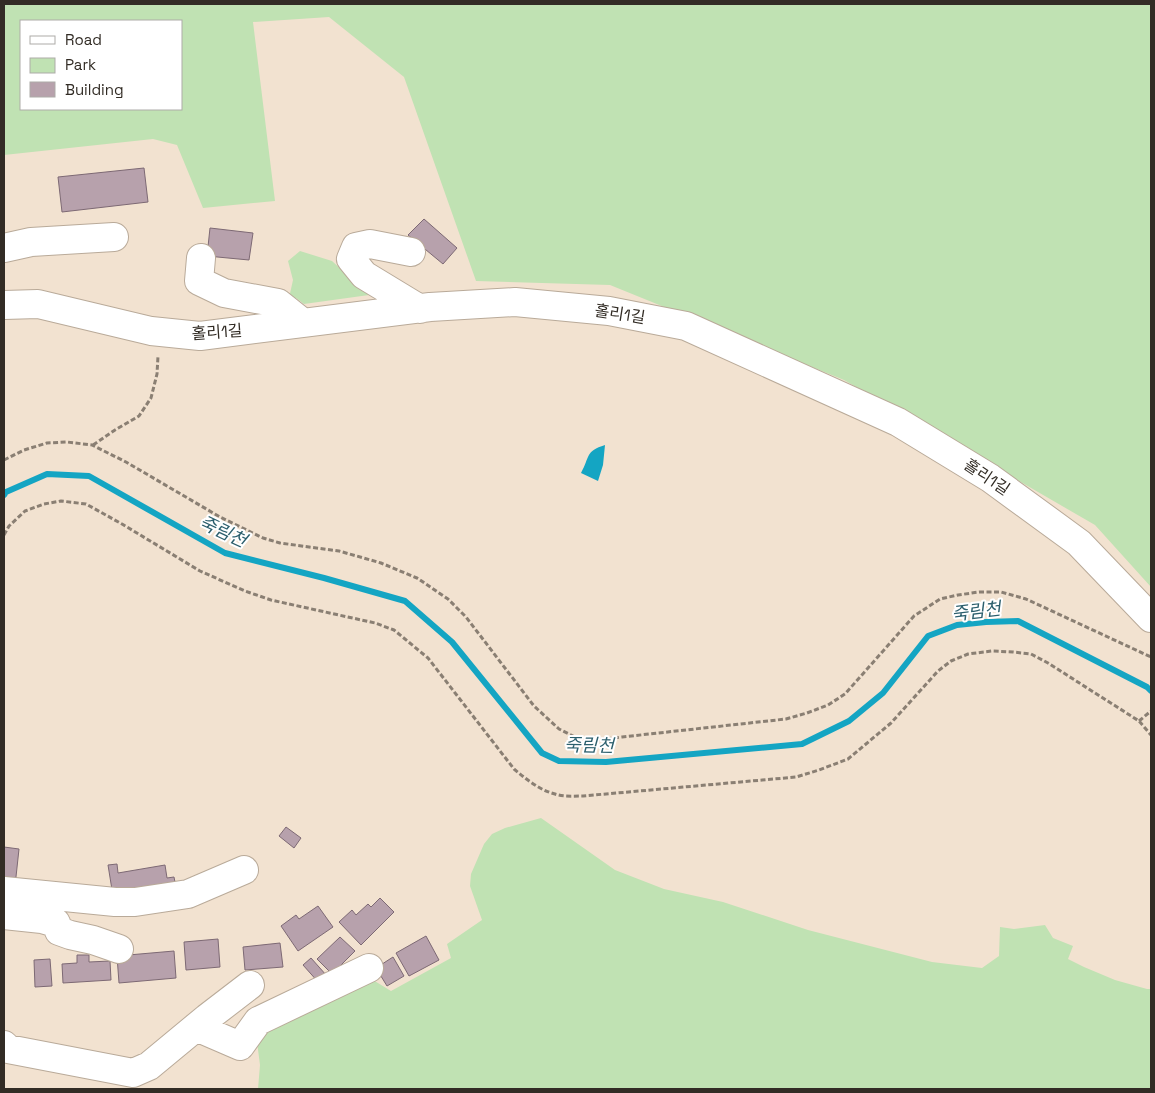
<svg xmlns="http://www.w3.org/2000/svg" width="1155" height="1093" viewBox="0 0 1155 1093" font-family="'Space Grotesk','Noto Sans KR',sans-serif">
	<style>
		.green { fill: #c0e2b3; fill-rule: evenodd }
		.water { fill: #14a5c3 }
		.lines { fill: none; stroke-linecap: round; stroke-linejoin: round }
		.stream { stroke: #14a5c3; stroke-width: 6 }
		.building { fill: #b7a1ac; stroke: #7d6974 }
		.minor-casing { stroke: #b9aa99; stroke-width: 30 }
		.path { stroke: #8a7f73; stroke-width: 3; stroke-dasharray: 5 2.5; stroke-linecap: butt }
		.minor { stroke: #fff; stroke-width: 28 }
		.labels { text-anchor: middle; dominant-baseline: central; stroke-width: 4; stroke-linejoin: round; paint-order: stroke }
		.street-label { font-size: 16px; fill: #322c25; stroke: #fff }
		.water-label { font-size: 18px; font-style: italic; fill: #2c5f6d; stroke: #fff }
	</style>
	<rect width="100%" height="100%" fill="#f2e2d0"/>
	<path class="green" d="M4,4h1147v583l-56,-62 -251,-145 -234,-95 -134,-4 -72,-204 -75,-60 -76,5 22,179 -72,7 -26,-63 -24,-6 -149,16zM21,21h160v88h-160z
		M300,251l32,10 37,34 -65,9 -8,-6h-7l4,-18 -5,-19z
		M541,818l74,52 49,19 59,13 85,28 124,32 50,6 17,-12 1,-29 14,2 31,-4 8,13 20,8 -5,13 16,8 31,13 32,9h4v100h-893l2,-24 -3,-23 11,-16 105,-46 18,11 60,-33 -4,-14 35,-24 -12,-34 1,-12 13,-30 8,-10 13,-6z"/>
	<path class="water" d="M605,445l-2,20 -5,16 -17,-8c9,-16 4,-22 24,-28z"/>
	<g class="lines">
		<path class="stream" d="M4,495l2,-3 41,-18 42,2 136,77 99,25 81,23 47,41 90,111 17,8 47,1 196,-18 47,-23 34,-28 45,-57 29,-11 29,-3 32,-1 129,66 4,4"/>
	</g>
	<path class="building" d="M144,168l4,34 -86,10 -4,-35z
		M424,219l33,29 -14,16 -35,-29z
		M210,228l43,5 -4,27 -42,-4z
		M286,827l15,11 -7,10 -15,-12z
		M4,847l15,2 -4,37 -11,-2z
		M117,864l1,9 47,-8 2,13 7,-1 3,15 -64,4 -5,-31z
		M380,898l14,14 -33,33 -22,-23 13,-12 4,5 12,-11 3,3z
		M318,906l15,21 -35,24 -17,-25 15,-11 3,4z
		M426,936l13,24 -30,16 -13,-23z
		M340,937l15,14 -23,23 -15,-15z
		M218,939l2,28 -34,3 -2,-28z
		M280,943l3,24 -38,3 -2,-23z
		M174,951l2,27 -57,5 -2,-27z
		M77,955h12v7l21,-1 1,19 -48,3 -1,-19 15,-1z
		M393,957l11,19 -17,10 -11,-18z
		M311,958l16,18 -8,7 -16,-18z
		M50,959l2,27 -17,1 -1,-27z"/>
	<g class="lines">
		<defs>
			<path id="minor" d="M4,248l27,-6 83,-5
				M411,252l-41,-8 -14,3 -5,12 13,16 56,34
				M201,258l-2,23 25,12 54,10 25,20
				M4,305l34,-1 113,27 49,5 230,-29 85,-5 94,9 77,15 212,96 92,56 89,65 72,75
				M4,891l111,11h20l53,-8 56,-24
				M4,915l38,4 14,4 3,8 11,4 23,5 26,9
				M196,1027l44,19 18,-25 111,-53
				M4,1045l4,4 125,24 16,-7 58,-48 43,-33"/>
		</defs>
		<use href="#minor" class="minor-casing"/>
		<path class="path" d="M93,445l22,-15 24,-14 12,-18 6,-24 1,-18
			M4,460l20,-10 23,-7 20,-1 25,3 34,17 94,55 43,21 17,5 59,8 42,12 36,15 31,21 18,18 68,89 25,23 18,9 9,1 11,1 25,-3 164,-18 21,-6 21,-8 17,-11 69,-78 26,-17 18,-4 21,-3h22l25,7 125,58
			M4,535l5,-9 16,-15 19,-7 17,-3 25,3 36,20 78,47 45,20 26,9 104,23 19,7 34,28 86,111c12,10 25,21 41,25 8,3 19,2 28,2l213,-19 23,-7 29,-11 43,-36 47,-52 13,-10 17,-7 24,-3 21,1 18,2 17,9 91,58 12,14
			M1139,721l12,-10"/>
		<use href="#minor" class="minor"/>
	</g>
	<g class="labels">
		<g class="street-label">
			<text transform="translate(620 314) rotate(9)">홀리1길</text>
			<text transform="translate(217 332) rotate(-4)">홀리1길</text>
			<text transform="translate(987 477) rotate(34)">홀리1길</text>
		</g>
		<g class="water-label">
			<text transform="translate(223 531) rotate(25)">죽림천</text>
			<text transform="translate(976 611) rotate(-7)">죽림천</text>
			<text transform="translate(589 745) rotate(1)">죽림천</text>
		</g>
	</g>
	<rect width="1155" height="1093" fill="none" stroke="#322c25" stroke-width="10"/>
	<rect x="20" y="20" width="162" height="90" fill="#ffffff" stroke="#adaba8"/>
	<rect x="30" y="36" width="25" height="8" fill="#ffffff" stroke="#adaba8"/>
	<text x="65" y="45" font-size="15" fill="#322c25">Road</text>
	<rect x="30" y="58" width="25" height="15" fill="#c0e2b3" stroke="#adaba8"/>
	<text x="65" y="70" font-size="15" fill="#322c25">Park</text>
	<rect x="30" y="82" width="25" height="15" fill="#b7a1ac" stroke="#adaba8"/>
	<text x="65" y="95" font-size="15" fill="#322c25">Building</text>
</svg>
